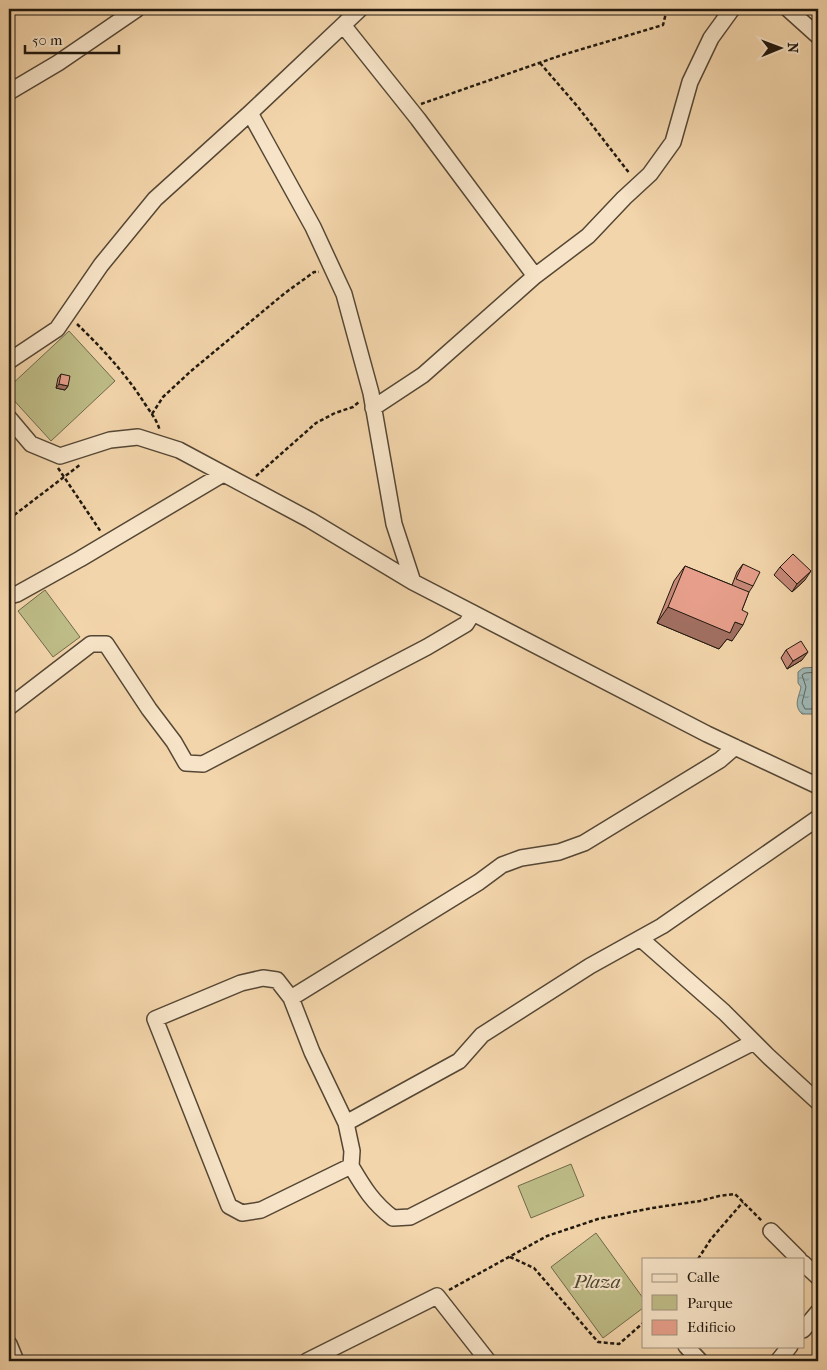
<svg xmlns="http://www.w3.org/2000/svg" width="827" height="1370" viewBox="0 0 827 1370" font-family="'IM FELL French Canon',serif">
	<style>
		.green { fill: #bebc87; stroke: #6f6a4a }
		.water { fill: url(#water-ripples); stroke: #6c7771 }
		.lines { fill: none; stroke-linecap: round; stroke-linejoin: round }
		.shore { stroke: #5f6760; stroke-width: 1 }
		.minor-casing { stroke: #554735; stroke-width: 18 }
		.path { stroke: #20180e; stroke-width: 2.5; stroke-dasharray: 4 2.5; stroke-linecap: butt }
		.minor { stroke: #f7e4c8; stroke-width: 15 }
		.wall { fill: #c78978; stroke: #20180e }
		.shaded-wall { fill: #a26f61; stroke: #20180e }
		.building { fill: #e79f8b; stroke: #20180e }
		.labels { text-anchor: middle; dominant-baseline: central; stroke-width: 4.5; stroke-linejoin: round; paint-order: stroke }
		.park-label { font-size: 19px; font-style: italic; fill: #4f4932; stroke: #f7e4c8 }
	</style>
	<defs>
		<pattern id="water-ripples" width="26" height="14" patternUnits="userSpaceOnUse" patternTransform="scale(1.25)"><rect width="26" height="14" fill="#9eb6b3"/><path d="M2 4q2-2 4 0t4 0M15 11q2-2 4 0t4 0" fill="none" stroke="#809390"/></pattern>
	</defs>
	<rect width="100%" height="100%" fill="#f3d5ab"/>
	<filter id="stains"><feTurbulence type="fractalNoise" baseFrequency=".004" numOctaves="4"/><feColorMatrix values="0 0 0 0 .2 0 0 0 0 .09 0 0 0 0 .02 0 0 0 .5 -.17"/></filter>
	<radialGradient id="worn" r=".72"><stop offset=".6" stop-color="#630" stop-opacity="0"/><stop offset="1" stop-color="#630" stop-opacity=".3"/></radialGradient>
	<path class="green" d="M69,331l46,50 -64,60 -42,-46v-8z
		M45,590l35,47 -27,20 -35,-46z
		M571,1164l13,32 -53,22 -13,-32z
		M596,1233l47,65v10l-40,30 -52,-71z"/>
	<path class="water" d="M818,667v19l-2,2 2,21 -4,5h-12c-9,-9 -3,-17 -1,-27l-3,-4v-11l5,-4z"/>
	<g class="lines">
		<path class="shore" d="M818,672l-13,1 -3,2 4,12 -4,16 3,6h6l7,-3"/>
		<defs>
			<path id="minor" d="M788,9l30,27
				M343,25l75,94 117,157
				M9,92l49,-29 79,-54
				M250,113l63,114 31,67 27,99 23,131 19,58
				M9,361l48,-32 44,-64 54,-66 95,-86 110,-104
				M373,408l50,-33 112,-99 53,-40 36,-38 26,-24 23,-32 17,-60 21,-44 21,-29
				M9,418l22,26 29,12 50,-16 28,-3 41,13 131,70 103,62 294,152 111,52
				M9,596l8,-2 63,-35 143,-85
				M9,707l82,-63h15l43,65 25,33 12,21 17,1 224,-117 39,-23 7,-11
				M641,939l83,73 44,44 50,46
				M263,978l14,2 14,18 21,54 34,71 6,28 -1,15 -90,44 -19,3 -13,-7 -74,-187 86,-36z
				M291,998l188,-116 23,-17 19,-7 38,-6 25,-9 136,-83 15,-13
				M346,1123l113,-62 23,-26 108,-69 72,-40 156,-108
				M351,1166c13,22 22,37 42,52l17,-1 344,-175
				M771,1231l28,28
				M803,1263l15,14
				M803,1330l15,-18
				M9,1344l7,17
				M686,1346l14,15
				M307,1361l130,-65 51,65
				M778,1361l12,-15"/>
		</defs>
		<use href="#minor" class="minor-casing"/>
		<path class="path" d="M540,63l38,44 52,67
			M421,104l141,-49 101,-30 4,-16
			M77,324c25,24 49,50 68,80 6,9 12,16 15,27
			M152,414l11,-17 28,-26 94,-78 29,-21h5
			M58,468l43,64
			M256,476l60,-53 19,-10 18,-6 7,-6
			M9,519l72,-55
			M510,1257l24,11 64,74 21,2 24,-21
			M698,1259l13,-20 32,-37
			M449,1290l98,-54 51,-17 54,-11 48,-7 19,-5 16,-2 27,27"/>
		<use href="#minor" class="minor"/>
	</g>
	<path class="wall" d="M61,374l7,12 -3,4 -9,-2 2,-10z
		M743,564l10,22 -4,6 -7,18 -10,31 -5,-2 -8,10 -62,-26 17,-42 11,-15 47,19 5,-13z
		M780,567l25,13 -13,12 -18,-17z
		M786,650l16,10 -15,9 -6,-11z"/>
	<path class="shaded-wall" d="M59,384l9,2 -3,4 -9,-2z
		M811,571l-6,9 -13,12 5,-8z
		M668,607l67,15 8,3 -11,16 -5,-2 -8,10 -62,-26z
		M808,652l-6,8 -15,9 6,-8z"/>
	<path class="building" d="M61,374l9,2 -2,10 -9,-2z
		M793,554l18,17 -14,13 -17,-17z
		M743,564l17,8 -7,14 -17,-7z
		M685,566l64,26 -7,18 6,3 -5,12 -8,-3 -5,11 -62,-26z
		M801,641l7,11 -15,9 -7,-11z"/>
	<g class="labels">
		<g class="park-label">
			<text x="597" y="1282">Plaza</text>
		</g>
	</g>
	<rect width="827" height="1370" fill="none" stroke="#f3d5ab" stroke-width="30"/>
	<rect x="10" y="10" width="807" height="1350" fill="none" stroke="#20180e" stroke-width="2.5"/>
	<rect x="15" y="15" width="797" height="1340" fill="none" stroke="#20180e"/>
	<rect x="642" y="1258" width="162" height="90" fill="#f7e4c8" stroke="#a1927e"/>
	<rect x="652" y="1274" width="25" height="8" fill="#f7e4c8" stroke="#a1927e"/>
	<text x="687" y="1282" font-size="15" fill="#20180e">Calle</text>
	<rect x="652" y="1295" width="25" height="15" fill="#bebc87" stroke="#a1927e"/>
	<text x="687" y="1308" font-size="15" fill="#20180e">Parque</text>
	<rect x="652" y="1320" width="25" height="15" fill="#e79f8b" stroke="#a1927e"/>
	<text x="687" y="1332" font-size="15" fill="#20180e">Edificio</text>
	<g transform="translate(780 48) rotate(89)" stroke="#f7e4c8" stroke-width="4" paint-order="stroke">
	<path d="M0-4L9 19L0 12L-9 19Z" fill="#20180e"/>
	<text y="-8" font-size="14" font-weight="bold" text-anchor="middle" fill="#20180e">N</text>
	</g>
	<path d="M25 45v8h94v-8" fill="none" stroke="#20180e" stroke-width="2.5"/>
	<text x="32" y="45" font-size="15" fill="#20180e" stroke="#f7e4c8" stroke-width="4" paint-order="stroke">50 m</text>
	<rect width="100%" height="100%" filter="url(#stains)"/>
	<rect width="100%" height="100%" fill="url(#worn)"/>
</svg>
